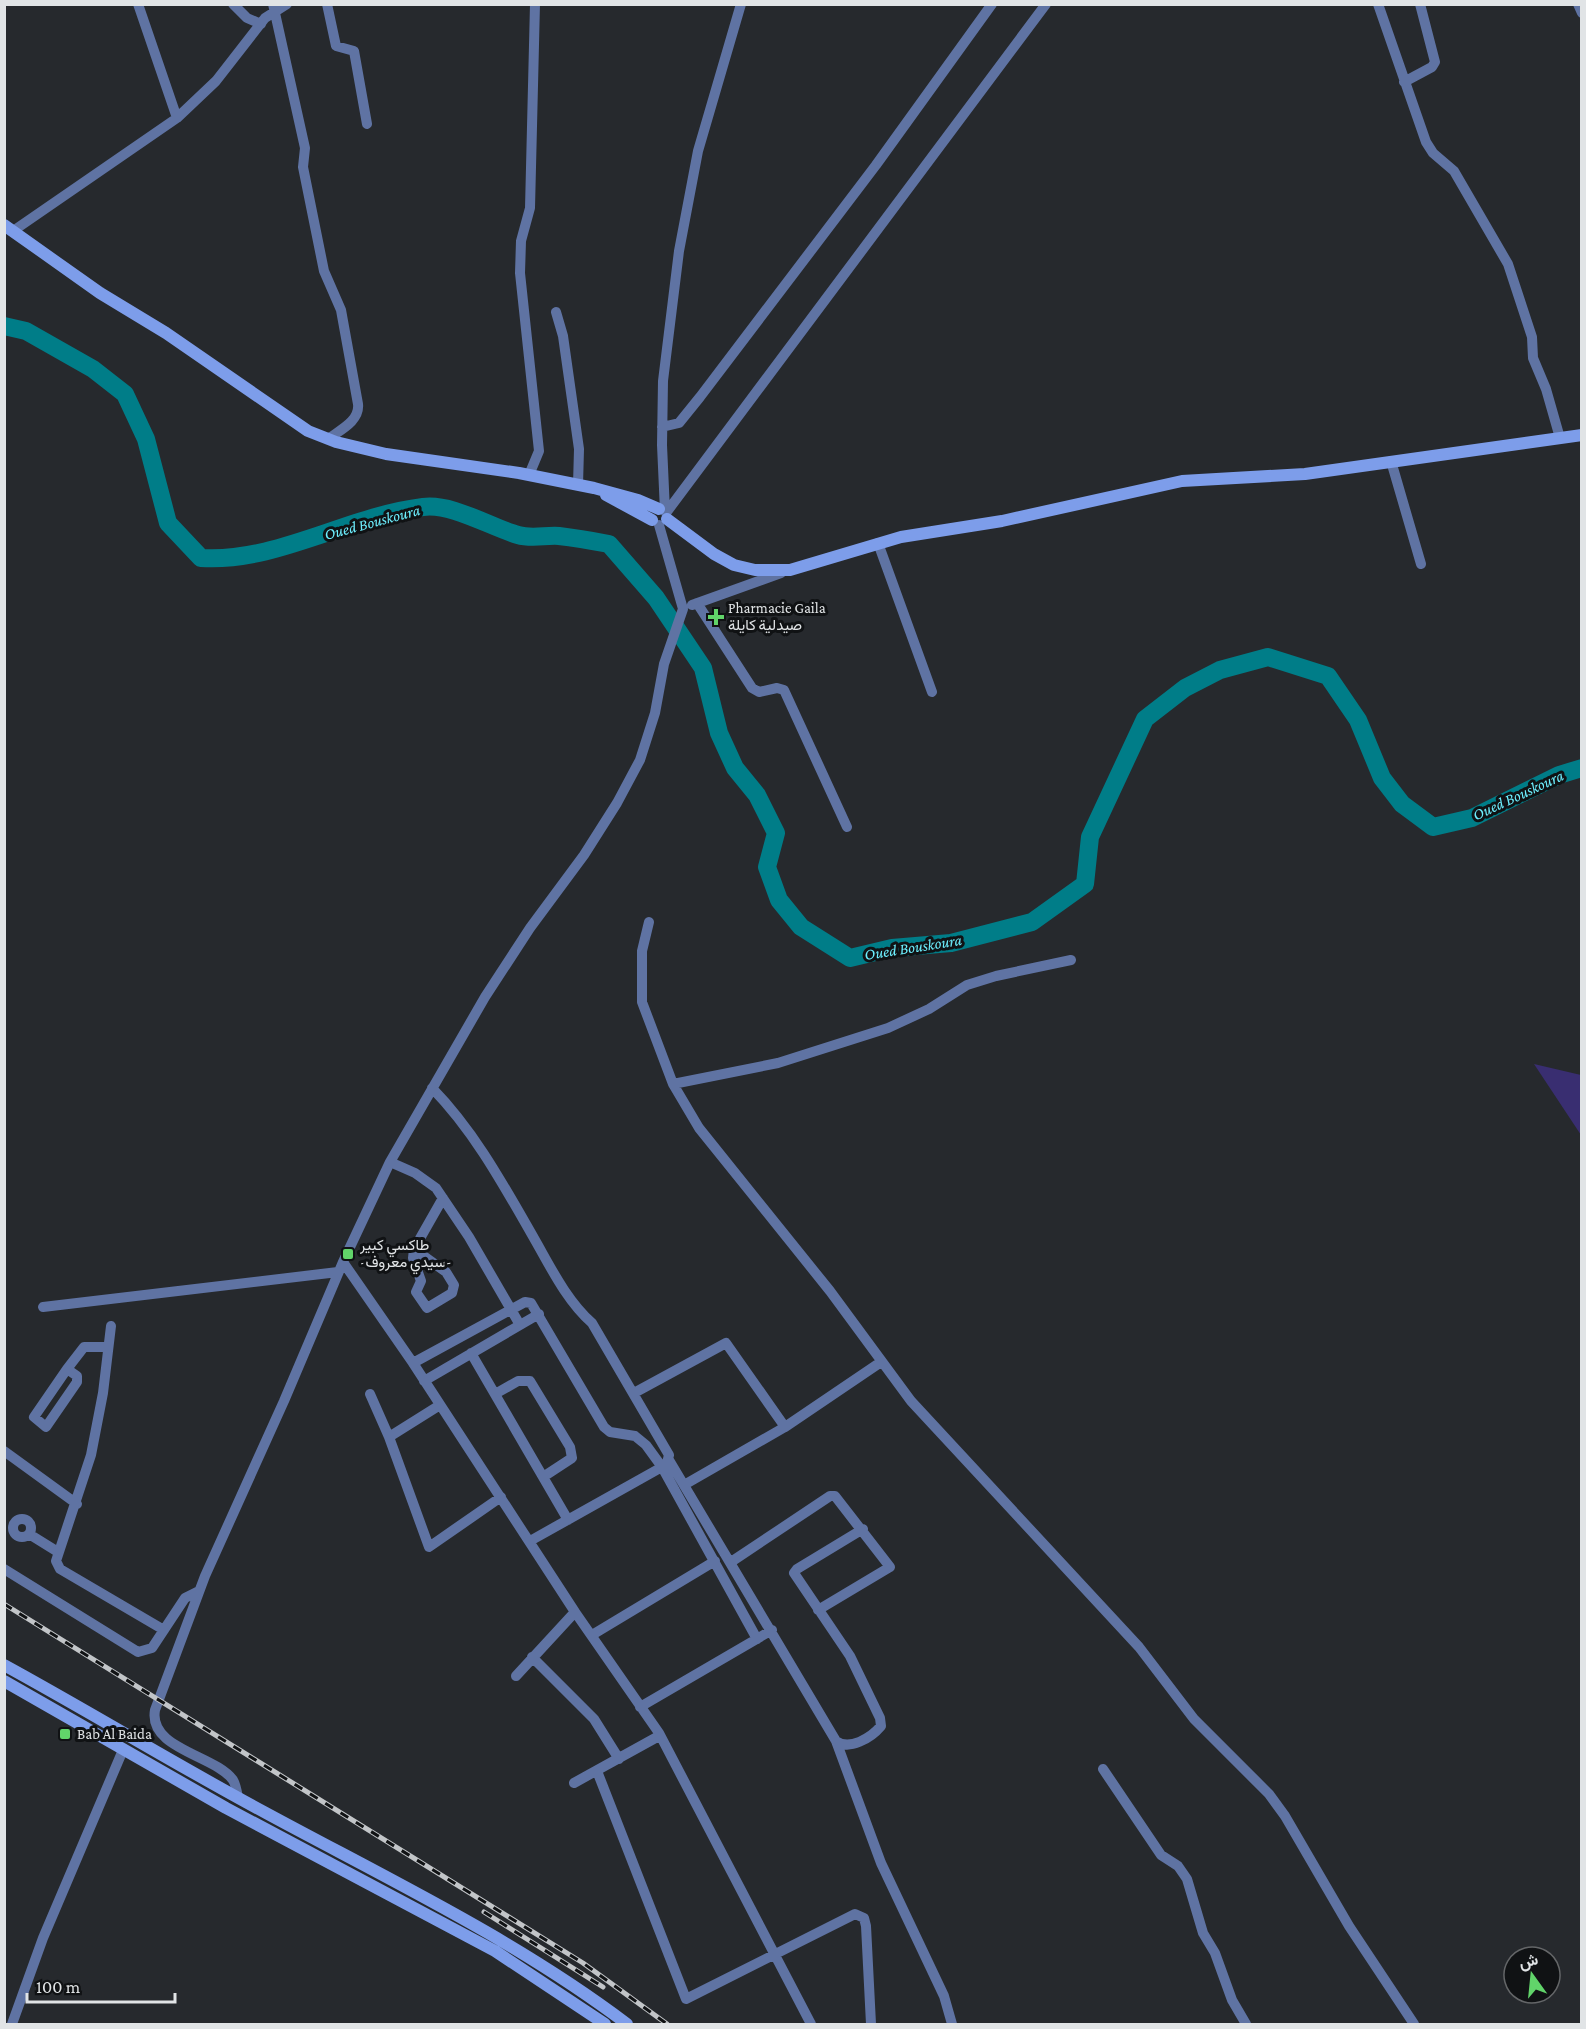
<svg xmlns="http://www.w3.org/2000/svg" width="1586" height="2029" viewBox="0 0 1586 2029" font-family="'Crimson Pro',Vazirmatn,serif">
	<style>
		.green { fill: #392e71 }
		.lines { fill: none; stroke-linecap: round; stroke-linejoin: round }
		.river { stroke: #007d88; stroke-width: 18 }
		.street { stroke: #5f73a3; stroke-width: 10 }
		.secondary { stroke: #7d9dea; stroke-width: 12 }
		.rail-casing { stroke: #c2c5c8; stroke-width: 5 }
		.rail { stroke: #101214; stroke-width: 3; stroke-dasharray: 9; stroke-linecap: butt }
		.poi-dot { fill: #61d46a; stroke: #101214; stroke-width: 2 }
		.labels { text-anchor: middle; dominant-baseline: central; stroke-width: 6; stroke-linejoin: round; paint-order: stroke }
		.poi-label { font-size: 15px; fill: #e1e4e6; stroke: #101214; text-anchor: start }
		.water-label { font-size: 16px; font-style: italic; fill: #6deffe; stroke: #101214 }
	</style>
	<rect width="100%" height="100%" fill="#26292d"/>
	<path class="green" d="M1534,1064l47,11v60z"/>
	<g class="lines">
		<path class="river" d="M4,326l22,5 67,38 32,25 21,45 22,84 33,35c75,5 147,-42 222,-51 29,-4 67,20 95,28 13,4 28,0 41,1 17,2 34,5 50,8l47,54 47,70 16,65 16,35 22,27 19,38 -9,34 12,33 22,27 49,31 42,-10 59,-5 81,-21 53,-38 5,-47 55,-118 40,-31 35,-18 48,-13 60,19 30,44 24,58 20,26 31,23 39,-9 87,-43 23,-7"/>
		<path class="street" d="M138,4l39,114
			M233,4l14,14 14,6
			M273,4l32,144 -2,19 21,104 17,39 17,94c2,17 -18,26 -30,35
			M327,4l9,42 18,5 13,73
			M1378,4l48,138 7,11 21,18 54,93 24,73 1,21 13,31 14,49
			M1578,4l4,9
			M1404,82l28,-15 3,-5 -15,-58
			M13,231l164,-113 39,-37 49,-63 22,-14
			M556,312l7,24 16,113 -1,36
			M662,427l17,-4 21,-26 176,-232 116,-161
			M1391,461l30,103
			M529,475l10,-24 -19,-178 1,-32 9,-33 5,-204
			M665,511l-3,-66 1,-64 16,-130 19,-100 43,-147
			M666,513l380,-509
			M878,543l54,149
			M697,603l55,85 7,4 18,-4 7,2 63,137
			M692,605l89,-32
			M649,922l-7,29v51l31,82 26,44 131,163 81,110 228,246 55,72 75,75 16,22 64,110 65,98
			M673,1084l105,-21 110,-35 41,-19 38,-24 29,-9 75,-16
			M432,1088c43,44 72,98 103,152 16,28 32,61 57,83l77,132 -2,8 -5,4 -132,74
			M390,1162l25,11 21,15 33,49 51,88
			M414,1249l32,23 8,13 -2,8 -25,15 -11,-16 5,-11 -8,-23 1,-9 29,-51
			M343,1262l70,101 162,249 84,121 152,291
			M43,1307l295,-35
			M111,1326l-8,67 -12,62 -35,106 4,8 104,61
			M471,1353l72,124 29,-19 -2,-11 -40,-66h-12l-23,13
			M413,1363l112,-61 6,1 73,124 6,5 25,4 11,9 16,22 95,172
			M67,1369l10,7v6l-31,45 -12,-10z
			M67,1369l17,-22h23
			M424,1381l115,-67
			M634,1393l92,-50 59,84 -101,58
			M370,1394l19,43 40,110 72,-50
			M785,1427l96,-65
			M389,1437l51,-32
			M4,1451l73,53
			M669,1460l167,281c13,10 35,-3 45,-15l-1,-8 -30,-62 -56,-83 3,-4 66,-40
			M543,1477l25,43
			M13 1528a9 9 0 1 1 18 0a9 9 0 1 1-18 0Z
			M29,1534l29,18
			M731,1562l99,-66h5l55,71 -72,43
			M4,1569l134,83 14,-4 33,-50 14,-7
			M592,1635l123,-74
			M532,1657l62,62 25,40
			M516,1676l59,-64
			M640,1707l132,-77
			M836,1741l45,122 63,133 8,28
			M1103,1769l58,86 17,11 9,13 16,54 12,20 17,47 14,24
			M597,1771l89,228 169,-85 9,4 2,8 5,98
			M574,1783l85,-47
			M238,1798c-1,-6 -2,-13 -5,-18 -18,-25 -85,-31 -78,-70l50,-134 79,-175 59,-139 47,-100 95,-165 45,-69 54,-73 33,-52 23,-43 15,-47 9,-49 19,-55 -24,-84
			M12,2024l31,-86 80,-188"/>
		<path class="secondary" d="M4,225l96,68 66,40 142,98 28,11 50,12 133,19 75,15 44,12 21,9
			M606,495l46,25
			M667,519l47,35 20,11 21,5h35l111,-33 101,-16 180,-40 123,-7 277,-39
			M4,1665c88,48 174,101 262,148 122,66 250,127 361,211
			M4,1681l222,127 269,143 110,73"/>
		<defs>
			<path id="rail" d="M4,1604l579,359 84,61
				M484,1912l119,75"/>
		</defs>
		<use href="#rail" class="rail-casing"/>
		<use href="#rail" class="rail"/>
	</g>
	<g class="poi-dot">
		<path d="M713 608h6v6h6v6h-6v6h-6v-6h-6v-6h6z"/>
		<rect x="342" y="1248" width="12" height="12" rx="3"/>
		<rect x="59" y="1728" width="12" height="12" rx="3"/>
	</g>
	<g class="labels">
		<g class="poi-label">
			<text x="728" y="608">Pharmacie Gaila<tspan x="728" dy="17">صيدلية كايلة</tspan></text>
			<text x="360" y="1245">طاكسي كبير<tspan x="360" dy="17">-سيدي معروف-</tspan></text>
			<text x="77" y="1734">Bab Al Baida</text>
		</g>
		<g class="water-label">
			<text transform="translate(372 522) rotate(-15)">Oued Bouskoura</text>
			<text transform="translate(1518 795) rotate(-25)">Oued Bouskoura</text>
			<text transform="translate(913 947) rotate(-9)">Oued Bouskoura</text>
		</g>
	</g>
	<rect width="1586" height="2029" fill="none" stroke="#e1e4e6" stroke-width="12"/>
	<g transform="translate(1532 1975) rotate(345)"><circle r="28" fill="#101214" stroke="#646668" stroke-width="1.5"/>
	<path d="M0-4.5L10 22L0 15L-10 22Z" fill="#61d46a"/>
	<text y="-9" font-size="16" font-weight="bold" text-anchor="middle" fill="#e1e4e6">ش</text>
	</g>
	<path d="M27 1993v9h148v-9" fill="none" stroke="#e1e4e6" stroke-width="3"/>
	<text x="36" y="1993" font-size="18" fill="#e1e4e6" stroke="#101214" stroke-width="4.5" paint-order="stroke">100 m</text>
</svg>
